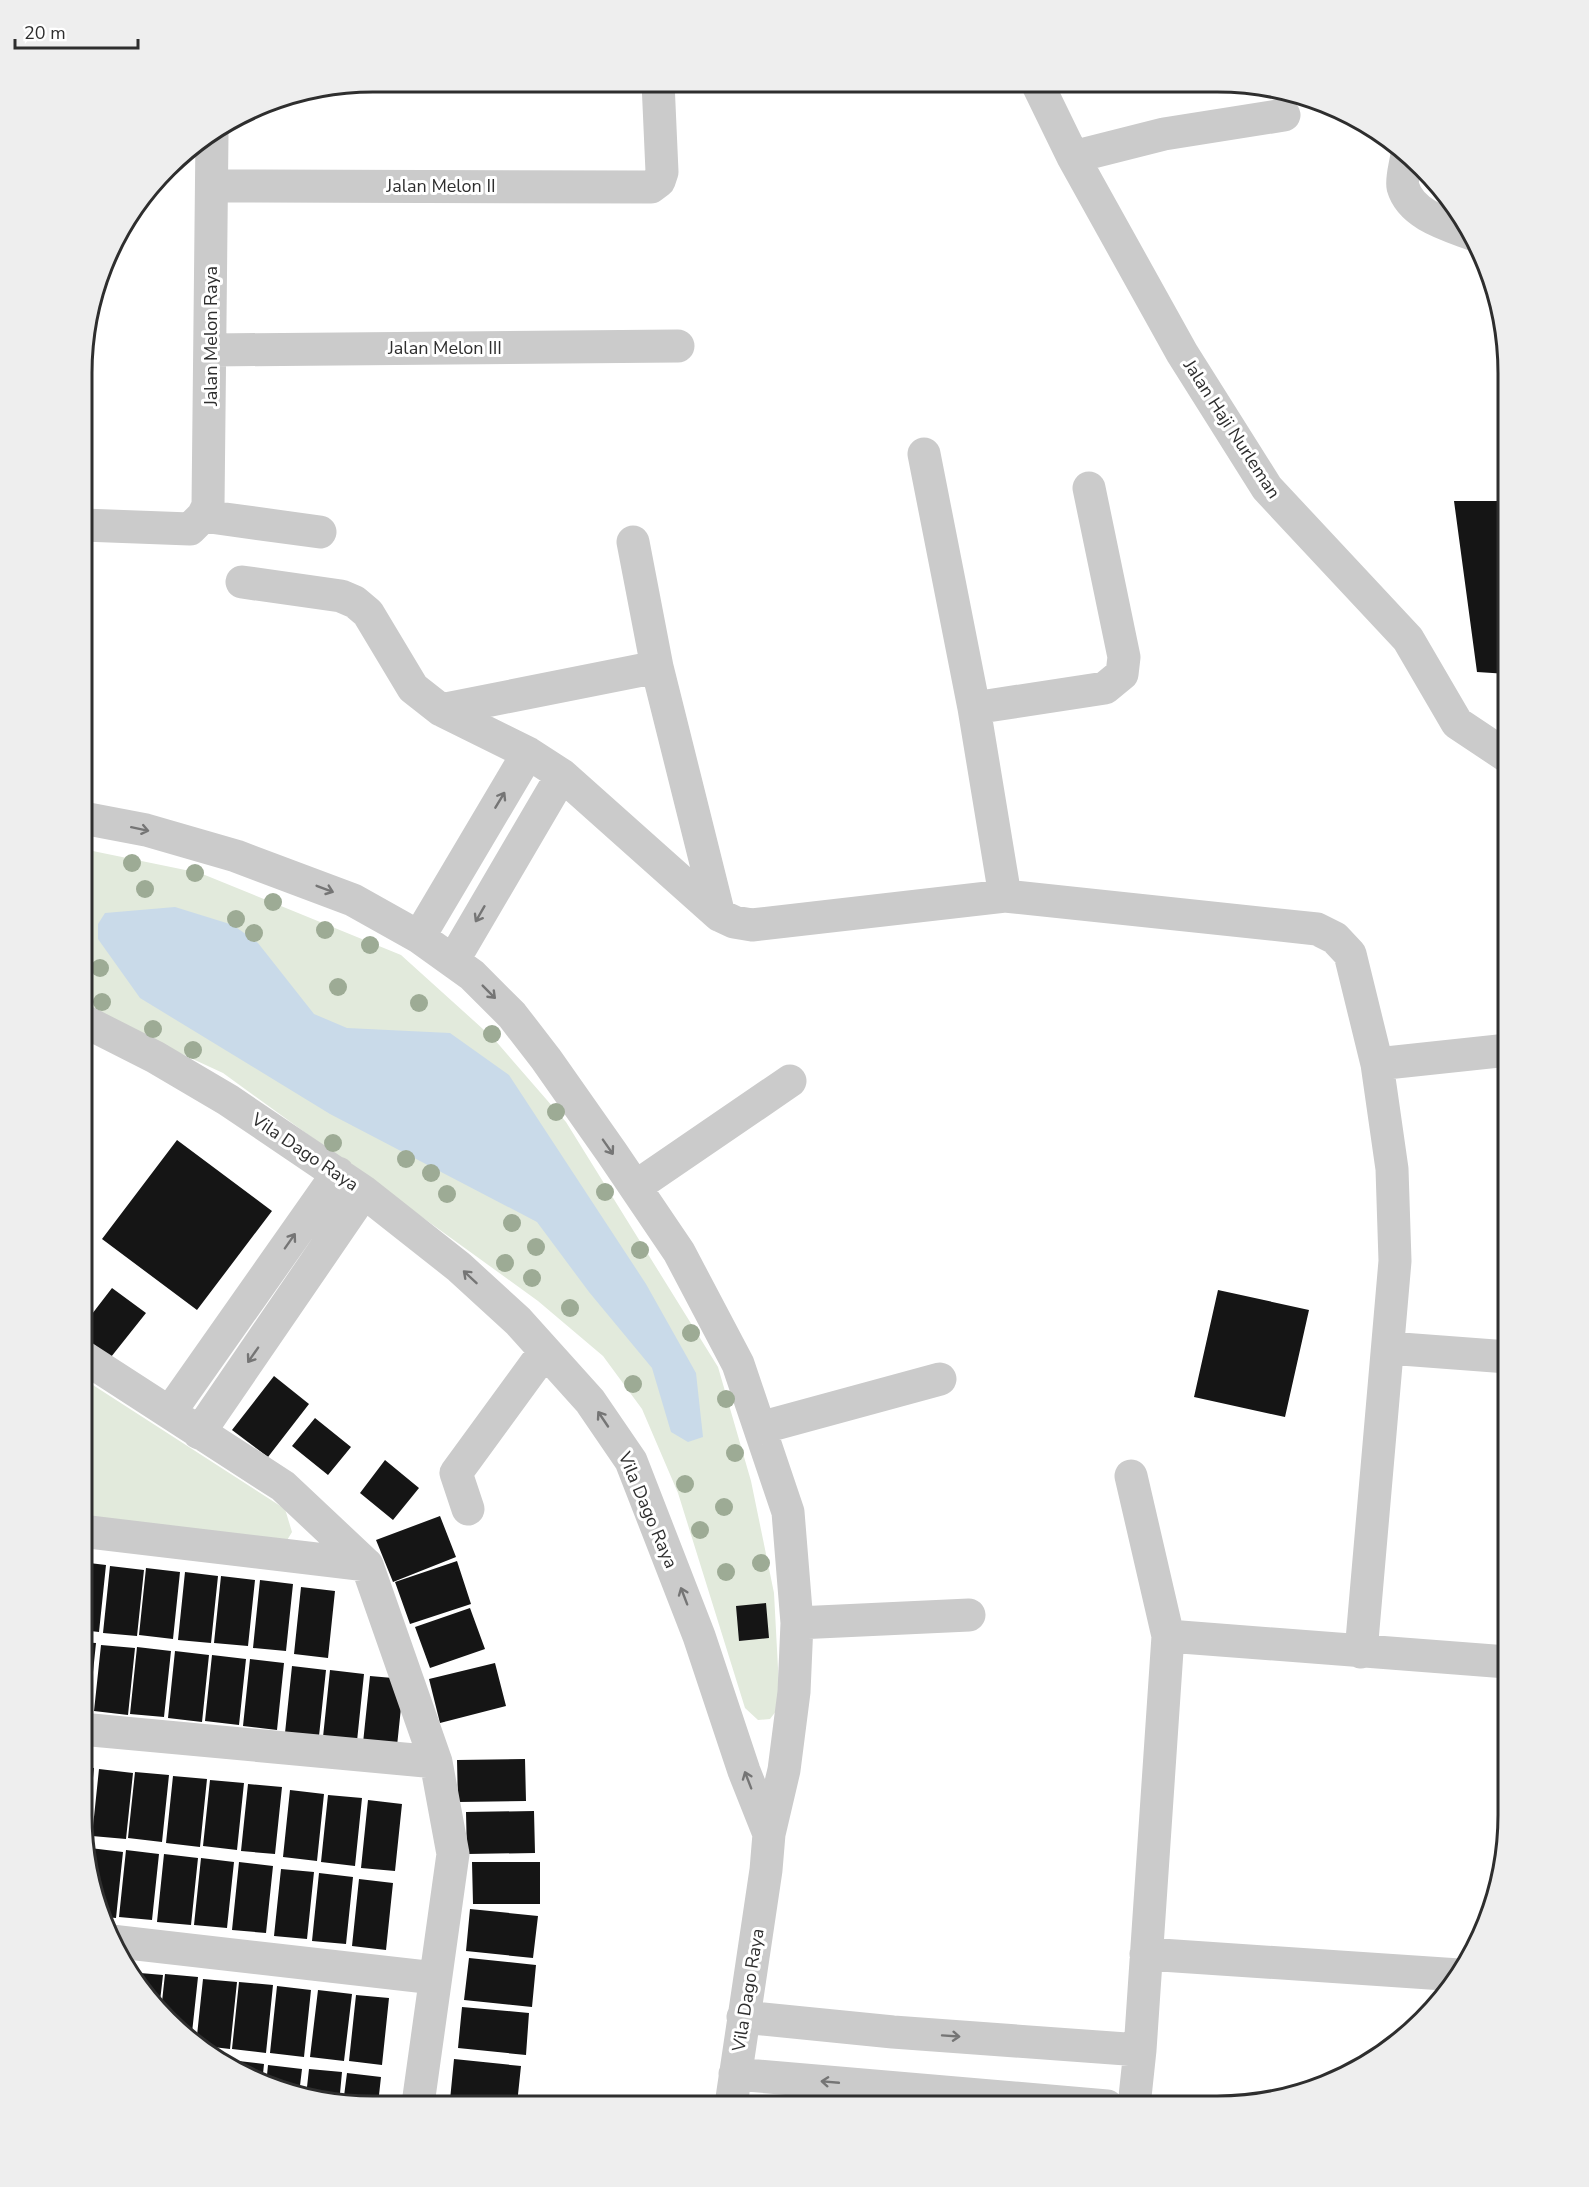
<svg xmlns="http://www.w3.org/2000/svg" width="1589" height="2187" viewBox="0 0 1589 2187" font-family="'Nunito Sans',sans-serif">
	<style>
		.green { fill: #e2eadc }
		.water { fill: #c9dae9 }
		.building { fill: #151515 }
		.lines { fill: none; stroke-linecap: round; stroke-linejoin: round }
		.minor { stroke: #cbcbcb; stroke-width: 33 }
		.tree { fill: #9dab95 }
		.oneway { stroke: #757575 }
		.labels { text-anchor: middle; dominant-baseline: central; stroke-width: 6; stroke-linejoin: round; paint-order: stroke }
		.street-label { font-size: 18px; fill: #2e2e2e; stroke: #fff }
		.rim { fill: none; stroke: #2e2e2e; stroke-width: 3 }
	</style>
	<rect width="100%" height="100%" fill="#fff"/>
	<path class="green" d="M83,849l117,24 201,82 93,84 72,83 152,245 33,114 23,112 6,113 -10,13 -12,1 -13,-12 -67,-215 -36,-84 -39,-53 -65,-55 -315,-228 -141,-65z
		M82,1378l203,131 7,23 -9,15 -201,-25z"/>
	<path class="water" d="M175,907l58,18 25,18 56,71 33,14 103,5 59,42 137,209 50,89 7,64 -15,5 -17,-10 -19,-64 -63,-76 -52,-70 -207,-108 -190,-116 -42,-59v-15l7,-11z"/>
	<path class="building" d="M1454,501h54v173l-31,-2z
		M177,1140l95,71 -75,99 -95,-71z
		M82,1255l11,6 -11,22z
		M112,1288l34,25 -35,44 -29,-21v-9z
		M1218,1290l91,20 -24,107 -91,-20z
		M274,1376l35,28 -41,53 -36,-27z
		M315,1418l36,29 -23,28 -36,-29z
		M385,1460l34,28 -26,32 -33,-27z
		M440,1516l16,41 -63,25 -17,-42z
		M457,1561l14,43 -61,20 -15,-42z
		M81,1562l25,3 -7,67 -18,-2z
		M110,1566l34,4 -7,66 -34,-3z
		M146,1568l34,4 -7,67 -34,-4z
		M185,1572l33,4 -7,67 -33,-3z
		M221,1576l34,4 -7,66 -34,-3z
		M260,1580l33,4 -7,67 -33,-3z
		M301,1587l34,4 -7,67 -34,-4z
		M766,1603l3,35 -30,3 -3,-35z
		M470,1608l15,41 -55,19 -15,-41z
		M81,1642l15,1 -7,68 -8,-1z
		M101,1645l34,3 -7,67 -34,-4z
		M137,1647l34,4 -7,66 -34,-3z
		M175,1651l34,4 -7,67 -34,-4z
		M212,1655l34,4 -7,66 -34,-4z
		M250,1659l34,4 -7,67 -34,-4z
		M495,1663l11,43 -66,17 -11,-44z
		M292,1666l34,4 -7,66 -34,-3z
		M330,1670l34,4 -7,67 -34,-4z
		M370,1676l34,3 -7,67 -34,-3z
		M525,1759l1,42 -68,1 -1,-42z
		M81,1767l13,1 -7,70 -6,-23z
		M99,1769l34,4 -7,66 -34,-3z
		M135,1772l34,3 -7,67 -34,-4z
		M173,1776l34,3 -7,68 -34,-4z
		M210,1780l34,3 -7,67 -34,-4z
		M248,1784l34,3 -7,67 -34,-3z
		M290,1790l34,4 -7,67 -34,-4z
		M328,1795l34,3 -7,68 -34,-4z
		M368,1800l34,4 -7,67 -34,-3z
		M534,1811l1,42 -68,1 -1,-42z
		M90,1848l33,4 -7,66 -11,-1z
		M126,1850l33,4 -7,66 -33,-3z
		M164,1854l34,4 -7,67 -34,-3z
		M201,1858l33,4 -7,66 -33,-3z
		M239,1862l34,4 -7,67 -34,-3z
		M472,1862h68v42h-67z
		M281,1869l33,3 -7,67 -33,-3z
		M319,1873l34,4 -7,67 -34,-3z
		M359,1879l34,4 -7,67 -34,-4z
		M470,1909l68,7 -5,42 -67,-7z
		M469,1958l67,7 -4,42 -68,-7z
		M129,1972l34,3 -4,35 -18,-18z
		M165,1974l33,3 -7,65 -30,-31z
		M203,1979l34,3 -7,67 -34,-4z
		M239,1982l34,3 -7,68 -34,-4z
		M277,1986l34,4 -7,67 -34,-4z
		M318,1990l34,4 -8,67 -34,-4z
		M356,1995l33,3 -7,67 -33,-4z
		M462,2007l67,6 -3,42 -68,-7z
		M454,2059l67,7 -4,38h-30l-37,-4z
		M230,2060l34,4 -2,20 -33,-19z
		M268,2065l34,4 -3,25 -33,-9z
		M309,2069l33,3 -3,32 -33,-8z
		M347,2073l34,4 -3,27h-35z"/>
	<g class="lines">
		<path class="minor" d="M1037,83l36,74 109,196 85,135 141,151 49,84 51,34
			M1407,154c-1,10 -6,25 -4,33 8,28 45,38 69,47
			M1073,157l91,-23 120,-19
			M212,186l439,1 8,-6 3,-9 -4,-90
			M211,350l467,-4
			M924,454l50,254 31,188
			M203,516l117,16
			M83,525l107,4 13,-13 5,-10 4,-371
			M633,542l24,125 62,248
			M242,582l99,14 14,6 13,11 45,75 28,22 87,43 34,22 157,140 15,7 18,3 253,-29 312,33 18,9 15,16 27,110 15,105 3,92 -34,391
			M974,708l131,-20 17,-14 2,-17 -35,-169
			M441,710l216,-43
			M83,818l63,12 90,26 117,44 66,37 53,38 40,40 34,44 66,94 67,99 59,112 50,148 9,111 -3,69 -10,78 -15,64
			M419,937l109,-184
			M453,961l109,-186
			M82,1020l73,37 73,43 136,92 95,75 59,54 72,80 41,60 68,175 45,135 25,63 -3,36 -35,235
			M1377,1064l131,-14
			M635,1187l155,-106
			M1388,1348l120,9
			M82,1356l201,130 84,79 69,197 17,92 -35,250
			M170,1412l168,-239
			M760,1428l180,-49
			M199,1433l165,-241
			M1131,1476l37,160 -28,414 -6,56
			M468,1509l-12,-36 89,-122
			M81,1531l286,34
			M797,1623l172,-8
			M1168,1636l339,26
			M81,1729l355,33
			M111,1941l324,37
			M1146,1954l313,21
			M743,2017l150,15 247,18
			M735,2074l372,32"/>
	</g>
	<g class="tree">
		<circle cx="132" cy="863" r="9"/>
		<circle cx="195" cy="873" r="9"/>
		<circle cx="145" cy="889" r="9"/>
		<circle cx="273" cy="902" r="9"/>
		<circle cx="236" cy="919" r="9"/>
		<circle cx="325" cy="930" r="9"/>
		<circle cx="254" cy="933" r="9"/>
		<circle cx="370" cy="945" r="9"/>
		<circle cx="100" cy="968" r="9"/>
		<circle cx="338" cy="987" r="9"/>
		<circle cx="102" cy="1002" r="9"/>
		<circle cx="419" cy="1003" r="9"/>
		<circle cx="153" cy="1029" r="9"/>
		<circle cx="492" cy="1034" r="9"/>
		<circle cx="193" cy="1050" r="9"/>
		<circle cx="556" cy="1112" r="9"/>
		<circle cx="333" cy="1143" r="9"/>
		<circle cx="406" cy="1159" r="9"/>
		<circle cx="431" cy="1173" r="9"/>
		<circle cx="605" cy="1192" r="9"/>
		<circle cx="447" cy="1194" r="9"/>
		<circle cx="512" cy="1223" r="9"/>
		<circle cx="536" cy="1247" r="9"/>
		<circle cx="640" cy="1250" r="9"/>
		<circle cx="505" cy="1263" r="9"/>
		<circle cx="532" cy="1278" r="9"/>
		<circle cx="570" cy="1308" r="9"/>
		<circle cx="691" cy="1333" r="9"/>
		<circle cx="633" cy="1384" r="9"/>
		<circle cx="726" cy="1399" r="9"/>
		<circle cx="735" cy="1453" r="9"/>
		<circle cx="685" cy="1484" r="9"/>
		<circle cx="724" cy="1507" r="9"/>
		<circle cx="700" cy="1530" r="9"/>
		<circle cx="761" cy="1563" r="9"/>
		<circle cx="726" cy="1572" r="9"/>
	</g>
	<defs><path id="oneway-shaft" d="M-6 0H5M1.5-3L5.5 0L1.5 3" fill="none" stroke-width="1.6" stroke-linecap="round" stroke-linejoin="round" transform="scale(1.5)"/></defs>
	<g class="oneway">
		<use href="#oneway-shaft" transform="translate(500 800) rotate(-59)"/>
		<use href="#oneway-shaft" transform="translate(140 829) rotate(12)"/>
		<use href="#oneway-shaft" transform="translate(325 889) rotate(21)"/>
		<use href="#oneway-shaft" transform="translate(480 914) rotate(120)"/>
		<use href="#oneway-shaft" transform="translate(489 992) rotate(45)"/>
		<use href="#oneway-shaft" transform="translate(608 1147) rotate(55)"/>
		<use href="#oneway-shaft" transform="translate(290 1241) rotate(-55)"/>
		<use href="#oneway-shaft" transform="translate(470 1277) rotate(-137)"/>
		<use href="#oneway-shaft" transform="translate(253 1355) rotate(125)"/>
		<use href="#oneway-shaft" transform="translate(603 1419) rotate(-124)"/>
		<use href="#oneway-shaft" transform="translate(684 1596) rotate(-111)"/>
		<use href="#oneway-shaft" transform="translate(748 1780) rotate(-111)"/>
		<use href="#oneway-shaft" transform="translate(951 2036) rotate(4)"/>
		<use href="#oneway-shaft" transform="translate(830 2082) rotate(-175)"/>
	</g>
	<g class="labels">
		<g class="street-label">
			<text x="441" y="186">Jalan Melon II</text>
			<text transform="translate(211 336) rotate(-90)">Jalan Melon Raya</text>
			<text x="445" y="348">Jalan Melon III</text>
			<text transform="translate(1232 429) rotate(57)">Jalan Haji Nurleman</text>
			<text transform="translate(305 1152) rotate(34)">Vila Dago Raya</text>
			<text transform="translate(648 1510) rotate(67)">Vila Dago Raya</text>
			<text transform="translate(748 1990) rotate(-81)">Vila Dago Raya</text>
		</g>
	</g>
	<path d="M0 0H1589V2187H0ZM373 92H1217A281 281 0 0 1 1498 373V1815A281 281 0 0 1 1217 2096H373A281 281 0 0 1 92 1815V373A281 281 0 0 1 373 92Z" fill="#eee" fill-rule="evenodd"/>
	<path class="rim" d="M373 92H1217A281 281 0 0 1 1498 373V1815A281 281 0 0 1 1217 2096H373A281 281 0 0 1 92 1815V373A281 281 0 0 1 373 92Z"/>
	<path d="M15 39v9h123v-9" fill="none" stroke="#2e2e2e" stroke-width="3"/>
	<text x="24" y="39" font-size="18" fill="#2e2e2e" stroke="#ffffff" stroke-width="4.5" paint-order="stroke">20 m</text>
</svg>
